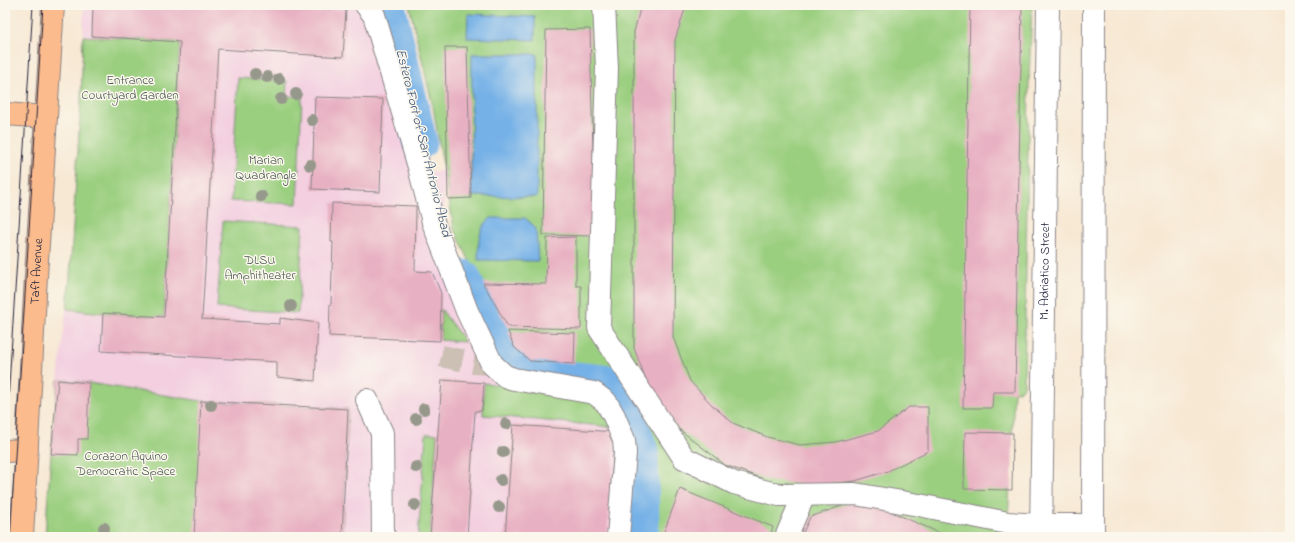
<svg xmlns="http://www.w3.org/2000/svg" width="1295" height="542" viewBox="0 0 1295 542" font-family="'Indie Flower',sans-serif">
	<style>
		.built { fill: #f3cfe0 }
		.green { fill: #9bcf80; stroke: #5e785e }
		.water { fill: #75b1e7; stroke: #4c6a91 }
		.lines { fill: none; stroke-linecap: round; stroke-linejoin: round }
		.river { stroke: #75b1e7; stroke-width: 35 }
		.building { fill: #e8b1c3 }
		.minor-tunnel { stroke: #ccc0b5; stroke-width: 22; stroke-dasharray: 22 11; stroke-linecap: butt }
		.minor-casing { stroke: #8c8587; stroke-width: 24 }
		.major-casing { stroke: #8c8587; stroke-width: 24 }
		.minor { stroke: #fff; stroke-width: 22 }
		.major { stroke: #fbbb8c; stroke-width: 22 }
		.tram { stroke: #22223b; stroke-width: 1 }
		.tree { fill: #96988b }
		.labels { text-anchor: middle; dominant-baseline: central; stroke-width: 3; stroke-linejoin: round; paint-order: stroke }
		.park-label { font-size: 13px; fill: #465650; stroke: #fbf7ec }
		.street-label { font-size: 13px; fill: #22223b; stroke: #fbf7ec }
		.water-label { font-size: 14px; font-style: italic; fill: #3f5477; stroke: #fbf7ec }
	</style>
	<rect width="100%" height="100%" fill="#fbf7ec"/>
	<filter id="ink" filterUnits="userSpaceOnUse"><feTurbulence type="fractalNoise" baseFrequency=".025" numOctaves="2"/><feDisplacementMap in="SourceGraphic" scale="8" xChannelSelector="R" yChannelSelector="G"/><feConvolveMatrix kernelMatrix="1 2 1 2 8 2 1 2 1" color-interpolation-filters="sRGB"/></filter>
	<filter id="wash" filterUnits="userSpaceOnUse"><feTurbulence type="fractalNoise" baseFrequency=".012" numOctaves="4" result="noise"/><feDisplacementMap in="SourceGraphic" scale="16" xChannelSelector="R" yChannelSelector="G"/><feGaussianBlur stdDeviation="0.9" result="paint"/><feColorMatrix in="noise" values="0 0 0 0 0 0 0 0 0 0 0 0 0 0 0 0 0 1.4 0 .05"/><feComposite in="paint" operator="in"/></filter>
	<g filter="url(#wash)">
		<rect width="100%" height="100%" fill="#f7e8d3"/>
		<path class="built" d="M84,5h307l37,166h16v79l59,111 18,16 89,18 15,9 5,10 2,123h-587l6,-83 7,-74 12,-105 11,-175z"/>
		<path class="green" d="M409,5h623l-3,77 -5,304 -4,5 -6,1 -6,131 4,14h-357l-10,-132 -14,-22 -17,-9 -28,-2 -67,-10 -65,-133 -21,-122z
			M83,36l97,6 -16,275 -61,-4 -36,-4 3,-34 11,-175z
			M238,78l49,3 -1,15 16,1 -5,107 -66,-3z
			M223,221l80,5 -5,87 -81,-5z
			M441,309l24,33 -25,-2z
			M58,380l31,3 112,18 147,8 -6,128h-297l6,-83z
			M484,383l92,11 17,4 20,29 -130,-12z
			M426,434h11l-7,103h-12z"/>
		<path class="water" d="M468,14l67,3v23l-68,-2z
			M472,54h65v143l-66,-1z
			M491,218h34l7,6 4,5 2,32 -60,-1c1,-17 -1,-31 13,-42z"/>
		<g class="lines">
			<path class="river" d="M388,5l32,137
				M463,277l15,33 25,42 9,10 24,10 38,7 38,4 12,21 17,47 1,86"/>
		</g>
		<g id="blocks">
			<path class="building" d="M93,5h177l76,5 -3,47 -125,-8 -16,270 78,5v-6l38,5 -3,58 -38,-4v-15l-176,-11 2,-38 61,4 16,-275 -88,-6z
				M641,5h47l-3,4 -10,31 -2,297 17,44 22,24 21,18 34,14 33,8 36,-3 42,-11 31,-24h19v44l-40,20 -33,10 -43,5 -43,-5 -44,-16 -50,-39 -28,-44 -13,-34v-316z
				M970,5h52l-7,387h-22l-1,16h-29z
				M590,29l5,207 -52,-1 3,-205z
				M445,47h22l4,151 -23,1z
				M315,97l68,2 -3,93 -68,-3z
				M332,203l84,3 -1,65 17,1 9,21 -1,48 -111,-5 1,-32h1l2,-62h-2z
				M576,237v49h5v43l-73,-2 -25,-44 63,1 1,-46z
				M508,331l67,2 -1,31 -44,-3 -16,-14z
				M58,380l31,3 -2,56h-9v16l-27,-1z
				M442,380l42,3 -2,28h-7l-8,126h-37z
				M201,401l147,8 -6,128h-148z
				M513,425l102,7 -8,105h-102z
				M965,432l48,1 -1,57 -48,-1z
				M680,489l93,38 -3,10h-108z
				M862,499l87,38h-148l9,-20z"/>
		</g>
	</g>
	<g filter="url(#ink)">
		<use href="#blocks" fill-opacity="0" stroke="#8c8587" stroke-width="1"/>
		<g class="lines">
			<path class="minor-tunnel" d="M441,356l33,7 18,1"/>
			<defs>
				<g id="minor">
					<path d="M366,5l8,10 45,152 14,55 34,89 25,53 13,12 9,3 80,14 12,9 8,14 10,24 1,13 -7,84"/>
					<path d="M604,5l3,63 -8,260 85,130 50,25 45,12 76,-1 64,11 89,18 33,2h52"/>
					<path d="M367,400l15,33 1,104"/>
					<path d="M786,537l18,-42"/>
					<path id="s1" d="M1041,537l7,-532"/>
					<path d="M1093,537l1,-532"/>
				</g>
				<g id="major">
					<path d="M5,114l41,3"/>
					<path d="M5,451l22,-1"/>
					<path id="s2" d="M22,537l14,-261 17,-271"/>
				</g>
			</defs>
			<use href="#minor" class="minor-casing"/>
			<use href="#major" class="major-casing"/>
			<use href="#minor" class="minor"/>
			<use href="#major" class="major"/>
			<path class="tram" d="M5,449l28,-444
				M10,537l33,-532"/>
		</g>
		<g class="tree">
			<circle cx="255" cy="74" r="6"/>
			<circle cx="267" cy="77" r="6"/>
			<circle cx="279" cy="79" r="6"/>
			<circle cx="296" cy="94" r="6"/>
			<circle cx="281" cy="99" r="6"/>
			<circle cx="312" cy="120" r="6"/>
			<circle cx="310" cy="165" r="6"/>
			<circle cx="261" cy="196" r="6"/>
			<circle cx="291" cy="306" r="6"/>
			<circle cx="211" cy="405" r="6"/>
			<circle cx="424" cy="409" r="6"/>
			<circle cx="416" cy="419" r="6"/>
			<circle cx="506" cy="424" r="6"/>
			<circle cx="503" cy="452" r="6"/>
			<circle cx="416" cy="467" r="6"/>
			<circle cx="501" cy="480" r="6"/>
			<circle cx="415" cy="505" r="6"/>
			<circle cx="499" cy="507" r="6"/>
			<circle cx="104" cy="528" r="6"/>
		</g>
	</g>
	<g class="labels">
		<g class="park-label">
			<text x="130" y="80">Entrance<tspan x="130" dy="15">Courtyard Garden</tspan></text>
			<text x="266" y="160">Marian<tspan x="266" dy="15">Quadrangle</tspan></text>
			<text x="260" y="260">DLSU<tspan x="260" dy="15">Amphitheater</tspan></text>
			<text x="126" y="456">Corazon Aquino<tspan x="126" dy="15">Democratic Space</tspan></text>
		</g>
		<g class="street-label">
			<text stroke="none"><textPath href="#s2" startOffset="266">Taft Avenue</textPath></text>
			<text stroke="none"><textPath href="#s1" startOffset="266">M. Adriatico Street</textPath></text>
		</g>
		<g class="water-label">
			<text transform="translate(423 143) rotate(76)">Estero Fort of San Antonio Abad</text>
		</g>
	</g>
	<rect width="1295" height="542" fill="none" stroke="#fbf7ec" stroke-width="20"/>
</svg>
